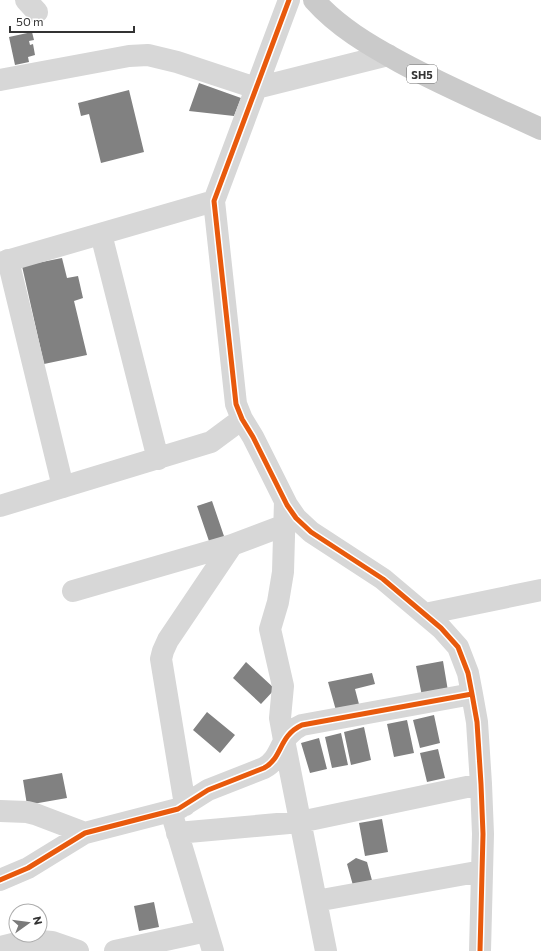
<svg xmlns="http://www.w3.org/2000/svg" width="541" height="951" viewBox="0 0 541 951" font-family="Commissioner,sans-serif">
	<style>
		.building { fill: #818181 }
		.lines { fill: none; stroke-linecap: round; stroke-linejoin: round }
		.minor { stroke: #d7d7d7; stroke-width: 22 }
		.major { stroke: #cacaca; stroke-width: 22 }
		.cycleway-casing { stroke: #fff; stroke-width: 8 }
		.cycleway { stroke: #e8590c; stroke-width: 5 }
		.labels { text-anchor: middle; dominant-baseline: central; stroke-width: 4; stroke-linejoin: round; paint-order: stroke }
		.shield { fill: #fff; stroke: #707070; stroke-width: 1 }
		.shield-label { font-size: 11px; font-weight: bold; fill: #333 }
	</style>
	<rect width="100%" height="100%" fill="#fff"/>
	<path class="building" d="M32,32l2,8 -5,1 1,4 3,-1 2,11 -7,2 1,5 -14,3 -6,-28z
		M199,83l42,15 -7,18 -45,-5z
		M129,90l15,62 -43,11 -12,-49 -8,2 -3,-13z
		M62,258l5,20 11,-2 5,22 -9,3 13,54 -43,9 -22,-98z
		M212,501l13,38 -15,5 -13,-38z
		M443,661l5,30 -26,5 -6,-30z
		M246,662l29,27 -14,15 -28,-26z
		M372,673l3,11 -20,5 5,19 -23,6 -9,-32z
		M207,712l28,23 -15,18 -27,-23z
		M434,715l6,28 -20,5 -7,-28z
		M407,720l7,33 -20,4 -7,-33z
		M364,727l7,33 -20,5 -7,-33z
		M341,733l7,32 -16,3 -7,-31z
		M319,738l8,31 -17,4 -9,-30z
		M438,749l7,29 -18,4 -7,-29z
		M62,773l5,25 -40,7 -4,-25z
		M382,819l6,33 -23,4 -6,-33z
		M356,858l11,4 6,22 -19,5 -7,-25z
		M154,902l5,25 -20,4 -5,-25z"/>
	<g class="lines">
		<path class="minor" d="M26,0l11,12
			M289,0l-75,201 22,203 6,15 11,18 34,68 9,13 15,14 72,47 58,49 17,19 10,26 4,21 5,28 4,62 2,50 -3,117
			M0,80l129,-24 19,-1 29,7 79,26 132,-33
			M101,234l57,225
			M8,260l55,227
			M0,263l214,-62
			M285,501l-2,71 -5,30 -8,27 13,57 -3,32 4,22 42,211
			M0,506l211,-64 31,-23
			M73,591l159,-46 53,-20
			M425,614l116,-24
			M185,805l-24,-146 2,-8 5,-11 64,-95
			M0,811l27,1 8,2 50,19
			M173,818l40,133
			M177,833l123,-11 181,-38
			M0,880l28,-12 57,-35 93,-24 30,-19 56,-22c19,-10 14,-32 38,-43l170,-31
			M316,901l166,-30
			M0,947l29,-7 23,2 26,9
			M115,951l92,-20"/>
		<path class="major" d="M314,0c24,27 55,45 86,62 46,25 94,45 141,67"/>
		<defs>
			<path id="cycleway" d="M289,0l-75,201 22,203 6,15 11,18 34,68 9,13 15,14 72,47 58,49 17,19 10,26 4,21 5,28 4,62 2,50 -3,117
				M0,880l28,-12 57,-35 93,-24 30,-19 56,-22c19,-10 14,-32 38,-43l170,-31"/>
		</defs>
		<use href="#cycleway" class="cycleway-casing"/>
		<use href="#cycleway" class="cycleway"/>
	</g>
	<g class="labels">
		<rect class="shield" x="407" y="65" width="30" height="18" rx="3"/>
		<g class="shield-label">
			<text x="422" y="74">SH5</text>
		</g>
	</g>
	<g transform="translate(28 923) rotate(76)"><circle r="19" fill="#ffffff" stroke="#adadad"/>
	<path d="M0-3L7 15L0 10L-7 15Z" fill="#7a7a7a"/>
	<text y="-6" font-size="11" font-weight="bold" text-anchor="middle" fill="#333333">N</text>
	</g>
	<path d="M10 26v6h124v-6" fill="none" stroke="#333333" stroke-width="2"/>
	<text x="16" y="26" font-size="12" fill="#333333" stroke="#ffffff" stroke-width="3" paint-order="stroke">50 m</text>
</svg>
